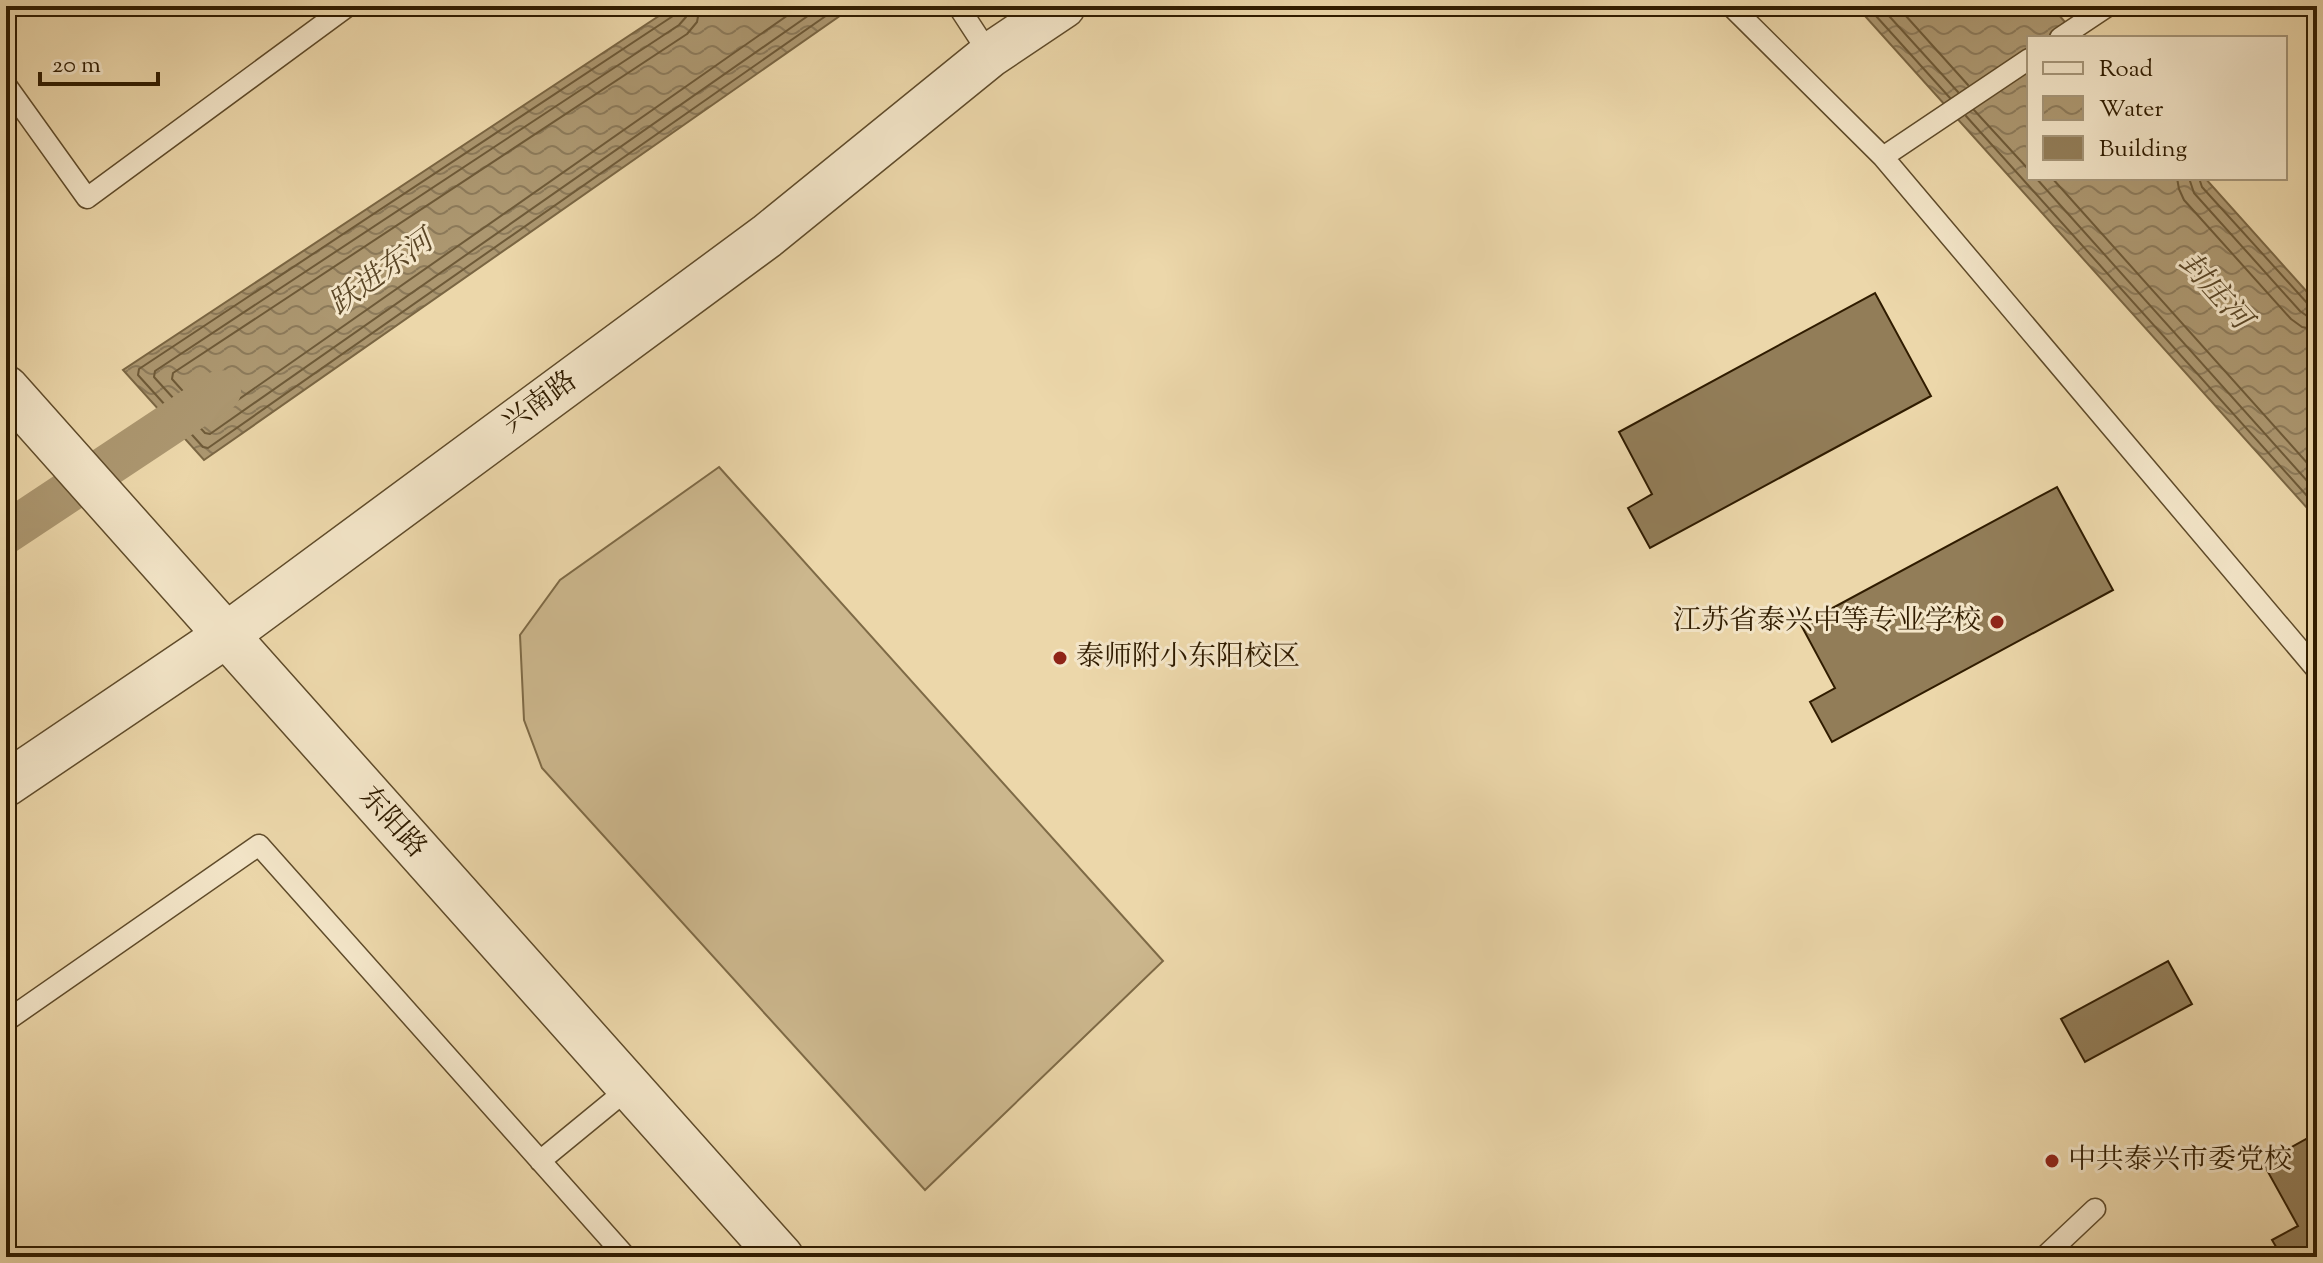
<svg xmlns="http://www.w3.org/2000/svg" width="2323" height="1263" viewBox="0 0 2323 1263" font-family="'Sorts Mill Goudy','Noto Serif SC',serif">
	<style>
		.pitch { fill: #ccb78d; stroke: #7e6a46; stroke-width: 2 }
		.water { fill: url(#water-waves); stroke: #7a6643; stroke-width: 2 }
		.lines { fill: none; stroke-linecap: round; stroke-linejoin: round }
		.shore { stroke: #6e5a38; stroke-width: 2 }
		.canal { stroke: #ac9770; stroke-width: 42 }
		.building { fill: #927d58; stroke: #301c00; stroke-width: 2 }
		.service-casing { stroke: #5f4b2a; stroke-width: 23 }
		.tertiary-casing { stroke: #5f4b2a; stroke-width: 47 }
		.service { stroke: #f3e5c8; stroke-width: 20 }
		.tertiary { stroke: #f3e5c8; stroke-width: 44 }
		.poi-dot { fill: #8f2418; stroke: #f3e5c8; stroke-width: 3 }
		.labels { text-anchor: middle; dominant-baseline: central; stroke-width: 6; stroke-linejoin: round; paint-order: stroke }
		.street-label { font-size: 28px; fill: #301c00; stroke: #f3e5c8 }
		.poi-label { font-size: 28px; fill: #301c00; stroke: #f3e5c8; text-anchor: start }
		.water-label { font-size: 30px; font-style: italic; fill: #5b4727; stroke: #f3e5c8 }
	</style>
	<defs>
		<pattern id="water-waves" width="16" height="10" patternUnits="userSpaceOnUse" patternTransform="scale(2)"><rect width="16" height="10" fill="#ac9770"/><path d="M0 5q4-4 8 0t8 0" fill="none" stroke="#8c7a5a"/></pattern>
	</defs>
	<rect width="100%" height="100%" fill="#ecd7aa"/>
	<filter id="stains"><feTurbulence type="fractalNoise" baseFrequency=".0025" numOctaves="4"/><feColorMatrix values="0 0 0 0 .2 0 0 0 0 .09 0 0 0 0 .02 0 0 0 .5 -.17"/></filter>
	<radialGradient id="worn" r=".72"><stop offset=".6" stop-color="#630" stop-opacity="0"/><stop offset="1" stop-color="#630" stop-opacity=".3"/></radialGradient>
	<path class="pitch" d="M719,467l444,494 -238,229 -383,-422 -18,-48 -4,-85 40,-55z"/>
	<path class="water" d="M674,6h180l-650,454 -81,-90z
		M1856,6h195l28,32h-50v140h176l112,125v216z"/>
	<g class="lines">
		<path class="shore" d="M677,6l-4,10 -534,353 -1,6 65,72 5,1 632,-442
			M688,6l-2,11 -7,8 -524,346 -1,6 51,56 5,1 612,-428
			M700,6l-3,16 -10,12 -514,339 -1,6 35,39h5l589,-412
			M1867,6l83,92
			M1880,6l78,86
			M1897,6l71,79
			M1974,110l55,60
			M1966,116l351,391
			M2036,178l281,314
			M2052,178l265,296
			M2177,178l2,11 5,11 107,119 11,8 15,3
			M2189,178l5,15 106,118 7,5 10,2
			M2199,178l3,9 106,117 9,4"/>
		<path class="canal" d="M6,533l214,-142"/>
	</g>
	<path class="building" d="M1875,293l56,103 -281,152 -22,-40 24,-14 -33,-62z
		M2057,487l56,103 -281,152 -22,-40 25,-14 -34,-63z
		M2168,961l24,43 -107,58 -24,-43z
		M2317,1133v124h-35l-10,-17 26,-14 -35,-63z"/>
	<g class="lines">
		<defs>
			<path id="service" d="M958,6l32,49
				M1731,6l152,151 434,513
				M2060,38l48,-32
				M6,85l81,113 261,-192
				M1883,157l146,-98
				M6,1021l253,-176 367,412
				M540,1161l89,-73
				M2044,1257l51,-48"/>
			<path id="tertiary" d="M6,388l775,869
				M6,784l219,-148 542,-400 223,-181 73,-49"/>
		</defs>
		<use href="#service" class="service-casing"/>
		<use href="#tertiary" class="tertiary-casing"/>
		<use href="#service" class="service"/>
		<use href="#tertiary" class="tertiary"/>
	</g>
	<g class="poi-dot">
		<circle cx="1997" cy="622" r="8"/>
		<circle cx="1060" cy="658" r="8"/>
		<circle cx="2052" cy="1161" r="8"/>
	</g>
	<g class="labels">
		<g class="street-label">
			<text transform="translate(540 403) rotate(-36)">兴南路</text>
			<text transform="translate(392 823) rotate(48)">东阳路</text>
		</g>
		<g class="poi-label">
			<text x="1981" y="622" text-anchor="end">江苏省泰兴中等专业学校</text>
			<text x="1076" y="658">泰师附小东阳校区</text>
			<text x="2068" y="1161">中共泰兴市委党校</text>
		</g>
		<g class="water-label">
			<text transform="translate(382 274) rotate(-36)">跃进东河</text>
			<text transform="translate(2214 292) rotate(48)">封庄河</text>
		</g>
	</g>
	<rect width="2323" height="1263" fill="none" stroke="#ecd7aa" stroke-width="32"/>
	<rect x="8" y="8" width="2307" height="1247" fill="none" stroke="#301c00" stroke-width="4"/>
	<rect x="16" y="16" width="2291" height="1231" fill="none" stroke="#301c00" stroke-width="2"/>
	<rect x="2027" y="36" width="260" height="144" fill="#f3e5c8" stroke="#a59578" stroke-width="2"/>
	<rect x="2043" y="62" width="40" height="12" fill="#f3e5c8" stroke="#a59578" stroke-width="2"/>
	<text x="2099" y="76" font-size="24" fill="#301c00">Road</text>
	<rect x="2043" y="96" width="40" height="24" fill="url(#water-waves)" stroke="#a59578" stroke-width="2"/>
	<text x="2099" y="116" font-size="24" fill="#301c00">Water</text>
	<rect x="2043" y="136" width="40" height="24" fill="#927d58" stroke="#a59578" stroke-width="2"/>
	<text x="2099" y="156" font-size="24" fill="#301c00">Building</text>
	<path d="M40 72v12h118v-12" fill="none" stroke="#301c00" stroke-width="4"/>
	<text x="52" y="72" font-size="24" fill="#301c00" stroke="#f3e5c8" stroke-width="6" paint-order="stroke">20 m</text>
	<rect width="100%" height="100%" filter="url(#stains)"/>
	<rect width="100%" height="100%" fill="url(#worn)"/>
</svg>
